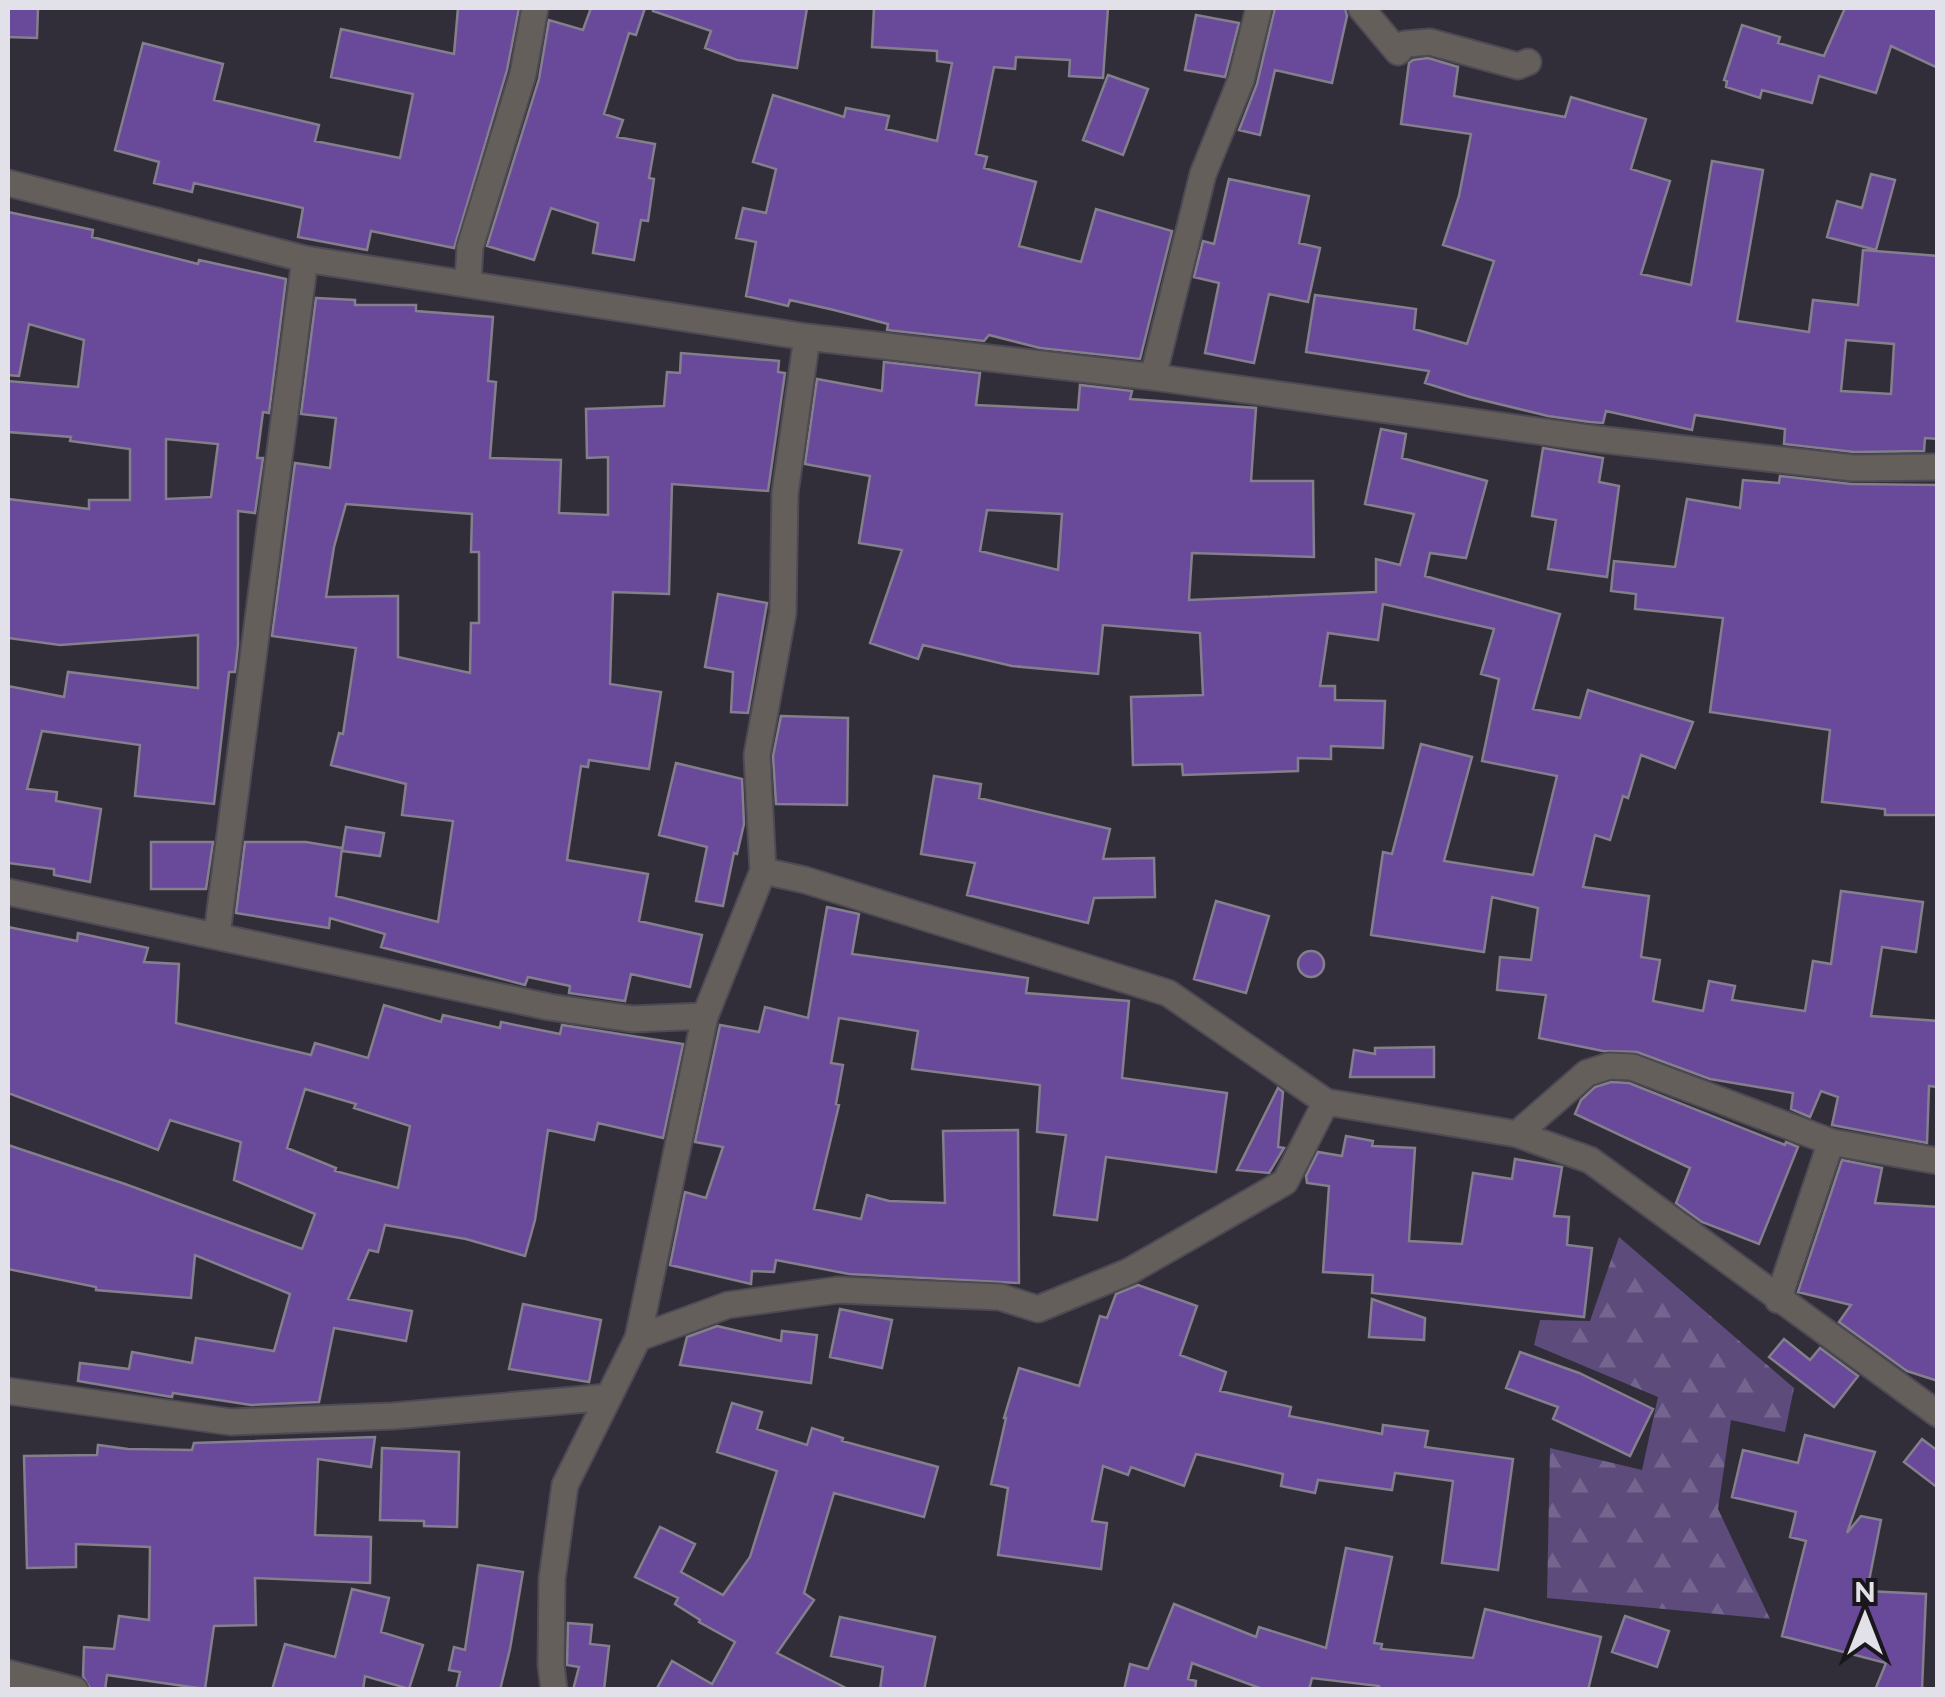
<svg xmlns="http://www.w3.org/2000/svg" width="1945" height="1697" viewBox="0 0 1945 1697" font-family="Raleway,sans-serif">
	<style>
		.forest { fill: url(#forest-firs) }
		.building { fill: #694999; stroke: #837f8d; stroke-width: 2.5; fill-rule: evenodd }
		.lines { fill: none; stroke-linecap: round; stroke-linejoin: round }
		.minor-casing { stroke: #4e4a55; stroke-width: 29 }
		.minor { stroke: #655f5c; stroke-width: 25 }
	</style>
	<defs>
		<pattern id="forest-firs" width="22" height="20" patternUnits="userSpaceOnUse" patternTransform="scale(2.5)"><rect width="22" height="20" fill="#5d4b7b"/><path d="M5 1l3.5 6h-7zM16 11l3.5 6h-7z" fill="#74658e"/></pattern>
	</defs>
	<rect width="100%" height="100%" fill="#322e39"/>
	<path class="forest" d="M1619,1237l175,151 -9,44 -54,-12 -13,89 52,110 -223,-21 3,-150 92,22 16,-73 -124,-52 6,-25 50,1z"/>
	<path class="building" d="M8,8h30l-1,30 -29,-1z
		M458,8h61l-12,62 -53,178 -83,-17 -4,19 -69,-13 5,-29 -109,-25 -2,9 -38,-9 5,-21 -44,-12 28,-107 80,21 -9,36 105,25 -4,16 85,17 13,-64 -82,-17 10,-48 113,25z
		M591,8h54l-9,27 -7,-2 -25,81 19,6 -6,17 38,7 -6,34 5,1 -6,42 -7,-1 -7,40 -41,-7 5,-30 -47,-15 -17,52 -47,-14 52,-167 10,-59 34,10z
		M654,8h153l-10,60 -60,-8 -32,-12 6,-17 -58,-20z
		M874,8h234l-5,70 -34,-2 1,-16 -54,-3 -1,12 -21,-2 -18,87 11,3 -3,11 52,14 -17,64 62,16 15,-53 76,22 -32,128 -100,-11 -51,-13 -5,6 -97,-11 1,-6 -54,-14 -44,-10 -2,6 -42,-10 10,-54 -20,-4 7,-30 23,5 10,-44 -23,-7 20,-67 71,22 2,-9 43,8 -3,13 51,12 15,-78 -15,-2v-10l-65,-4z
		M1275,8h70l2,8 -15,67 -57,-13 -15,65 -21,-5 18,-46z
		M1845,8h93v60l-47,-22 -15,47 -57,-17 -7,27 -50,-13 -2,8 -34,-11 1,-6 -3,-1 18,-55 38,12 -2,6 46,13z
		M1196,15l43,8 -14,54 -40,-7z
		M1428,58l30,9 -4,29 111,21 6,-20 75,22 -15,50 39,12 -29,93 50,11 21,-124 51,9 -26,151 72,11 4,-32 45,5 5,-55 75,6v183l-13,-1 -1,13 -70,1 -70,-8 1,-15 -90,-14 -3,15 -86,-19 -3,12 -13,-1 -42,-6 -78,-19 -45,-14 4,-12 -123,-19 9,-57 101,14 -2,20 53,15 27,-83 -51,-16 16,-49 12,-62 -70,-10 8,-61 4,-3zM1846,340l48,4 -3,50 -50,-3z
		M1108,75l40,14 -25,66 -40,-15z
		M1871,174l24,6 -19,70 -49,-13 10,-36 25,7z
		M1229,179l80,17 -10,47 21,5 -12,54 -39,-8 -15,69 -49,-10 14,-70 -25,-6 9,-36 11,3z
		M8,212l85,18 -1,7 106,27 1,-4 87,19 -17,134 -6,-1 -6,46h6l-8,55 -17,-2v134l-3,27h-6l-15,132 -79,-8 5,-51 -98,-14 -15,58 30,3 -1,9 45,8 -11,73 -36,-7v-6l-46,-6v-177l56,11 4,-25 130,16v-53l-138,10 -52,-7v-139l81,10v-9h41v-51l-60,-8 1,-4 -63,-5v-51l70,6 6,-47 -55,-16 -10,52 -11,-1zM166,439l52,5 -7,53 -45,2z
		M316,298l39,2v5h61v6l77,6 -5,64 8,1 -6,76 71,2 -2,53 49,2v-58l-21,1 -1,-49 78,-3 3,-34 13,1 1,-20 98,8 -1,11 7,1 -17,118 -96,-7 -3,110 -56,-2 -3,92 51,8 -12,77 -60,-9 -1,7 -7,-1 -14,94 81,14 -9,47 63,14 -12,52 -59,-13 -6,27 -56,-8 1,-7 -42,-9 -3,8 -144,-38 4,-13 -55,-16 -1,10 -93,-15 9,-71h61l36,6 -6,48 102,26 15,-101 -51,-6 4,-31 -75,-19 8,-32 4,1 13,-86 -84,-12 23,-173 35,5 6,-50 -35,-4zM346,504l126,10 -1,38h8v71h-8l-1,50 -72,-16v-61l-72,1 8,-50z
		M884,362l96,11 -4,32 102,5 2,-25 52,6 -2,8 126,9 -5,73h62l1,76 -122,-4 -3,47 187,-8v-33l24,6 14,-51 -49,-10 16,-75 25,5 -4,24 85,23 -21,77 -36,-5 -5,23 135,38 -27,95 47,9 8,-28 105,32 -18,46 -34,-13 -13,43 -5,-2 -13,44 -15,-5 -12,52 66,9 -8,61 19,3 -7,41 50,10 6,-30 26,5 -3,14 73,11 8,-50 18,3 10,-73 82,11 -7,50 -34,-5 -11,69 67,5v66l-9,-1 -2,57 -95,-18 6,-28 -17,-6 -11,26 -19,-8 2,-16 -83,-14 -73,-27 -34,-1 -64,-13 7,-43 -49,-5 3,-33 31,3 7,-52 -46,-11 -8,55 -113,-17 12,-83 9,2 29,-110 51,13 -28,104 89,14 24,-99 -75,-15 17,-82 -18,-5 13,-45 -111,-25 -5,36 -50,-7 -8,53h15v14l50,1 -2,47 -52,-2v13l-33,-1v13l-115,4 -1,-11 -49,1 -2,-68 72,-2 -3,-62 -97,-8 -5,49 -86,-8 -89,-21 -5,14 -48,-16 32,-93 -43,-7 11,-67 -65,-12 12,-85 65,12zM987,510l75,4 -4,56 -78,-19z
		M1543,448l60,10 -4,24 20,4 -12,91 -59,-8 8,-49 -24,-4z
		M1780,476l71,8 86,1 1,330h-53v-6l-63,-7 8,-72 -120,-18 13,-94 -88,-9 1,-15 -25,-3 3,-30 61,6 12,-68 53,9 3,-28 36,3z
		M718,594l49,9 -19,110 -17,-1 2,-40 -28,-5z
		M781,716l67,2 -1,87 -71,-1 -3,-48z
		M676,763l66,16 2,45 -7,30 -3,-1 -11,53 -27,-5 11,-54 -48,-12z
		M934,776l47,8 -2,14 131,31 -7,30 51,-1 1,39 -61,1 -6,25 -121,-28 8,-32 -54,-9z
		M346,827l38,6 -4,23 -38,-5z
		M151,842h62l-7,47h-55z
		M1216,901l53,15 -23,77 -52,-14z
		M827,907l32,7 -7,40 176,24 -2,15 103,8 -7,77 105,15 -11,79 -110,-15 -9,63 -43,-5 12,-80 -29,-3 3,-47 -128,-16 6,-38 -79,-13 -8,45 12,2 -7,39 3,1 -25,104 47,10 6,-24 22,6 56,2 -2,-72 75,-1 1,153 -170,-9 -73,-14 -2,12 -22,-1 -1,13 -81,-19 15,-73 21,6 17,-51 -28,-5 25,-117 39,7 6,-25 43,11z
		M8,927l69,14 1,-8 70,15 -4,14 35,2 -3,59 135,32 4,-12 53,15 16,-53 57,17 2,-7 57,13 1,-6 59,12 2,-9 121,19 -20,94 -65,-15 -4,17 -46,-10 -13,90 -10,36 -59,-17 -81,-14 -7,27 -9,-2 -21,49 64,12 -6,30 -72,-13 -15,74 -68,3 -78,-12 -1,4 -94,-16 2,-18 49,6 3,-17 60,11 4,-25 78,13 16,-57 -95,-39 -4,43 -95,-8v-3l-88,-18v-124l117,39 177,65 13,-35 -81,-34 7,-38 -71,-22 -12,30 -150,-57zM305,1089l51,15 -2,4 56,18 -12,62 -63,-17 1,-3 -49,-20z
		M1298 964a13 13 0 1 1 26 0a13 13 0 1 1-26 0Z
		M1434,1047v30h-84l4,-27 21,4v-6z
		M1611,1082l18,1 156,62 1,-3 12,5 -39,97 -57,-22 -26,-19 14,-35 -115,-54 6,-14 14,-13z
		M1278,1088l5,4 -5,55 6,1 -15,25 -32,-3z
		M1346,1136l27,5 -1,5 43,2 -6,93 53,3 11,-71 39,6 3,-20 47,8 -8,49 15,1 -2,28 25,3 -8,69 -212,-24 1,-18 -50,-3 6,-86 -22,-3 -1,-7 12,-24 24,4z
		M1842,1160l40,8 -7,35 63,4v174l-31,-10 -68,-49 12,-17 -53,-13z
		M1138,1285l59,21 -17,49 46,17 -6,19 71,16 -2,9 93,18 1,-9 45,6 -3,16 88,12 -15,111 -56,-7 11,-82 -58,-8 -3,17 -74,-10 -3,13 -34,-7 2,-12 -87,-20 -12,32 -53,-19 -3,8 -25,-9 -11,55 15,2 -6,46 -103,-14 10,-67 -17,-4 15,-66h-2l15,-50 60,18 21,-70 7,2 9,-24z
		M1372,1299l53,19 -1,22 -55,-3z
		M523,1304l78,16 -12,62 -80,-13z
		M840,1309l52,11 -10,48 -52,-11z
		M717,1326l64,15 1,-10 35,4 -6,48 -131,-18 7,-28z
		M1784,1339l26,21 10,-12 38,28 -24,31 -65,-50z
		M1520,1352l59,21 74,36 -23,47 -77,-37 5,-12 -52,-19z
		M732,1403l30,9 -5,17 50,16 5,-17 31,10 -1,3 96,26 -14,50 -90,-24 -30,100 10,7 -37,53 73,37h-194l16,-29 40,23 23,-42 -36,-20 1,-2 -25,-16 3,-6 -43,-21 25,-50 35,17 -14,28 42,23 27,-38 27,-86 -60,-19z
		M1805,1435l70,17 -28,81 14,-17 20,4 -14,71 59,3 -4,96h-47l11,-27 -104,-27 24,-95 -16,-4 6,-25 -64,-15 11,-47 55,13z
		M375,1437l-4,30 -53,-8 -3,76 56,2 -1,46 -115,-5 1,47 -42,1 -9,63 -98,-14 -2,15h-14l-8,-14 1,-29 30,2 5,-33 30,4 1,-73 -74,-3v23l-49,1 -3,-112 73,-1 1,-10 30,4 64,1 2,-7z
		M1922,1439l16,12v37l-34,-26z
		M382,1448l77,4 -2,75 -33,-1v-5l-44,-1z
		M1346,1548l46,9 -18,86 8,1 -1,5 92,9 12,-49 116,28 -13,53h-209v-4l-67,-8 -3,12h-44l-73,-27 -4,16 8,2 -1,9h-71l6,-26 18,5 26,-65 82,33 3,-10 67,21z
		M478,1565l45,7 -13,77 -10,41h-44l4,-18 -11,-2 5,-23 11,3z
		M352,1589l37,9 -8,34 42,13 -14,44 -44,-13 -2,14h-91l13,-46 50,13z
		M1625,1616l44,15 -12,36 -45,-15z
		M840,1617l95,20 -11,53h-44l3,-23 -52,-11z
		M568,1623l24,2 -2,19 19,2 -5,44h-31l6,-23 -12,-2z"/>
	<g class="lines">
		<defs>
			<path id="minor" d="M1361,8l37,44 7,-8 25,-2 88,24 10,-4
				M8,183l297,76 502,78 346,40 435,61 265,30 85,-1
				M468,283l2,-36 53,-173 12,-66
				M1153,377l50,-203 38,-94 18,-72
				M763,871l-6,-116 26,-142 2,-120 22,-156
				M8,892l541,115 84,12 72,-3 58,-145 42,9 363,113 158,109 191,32 73,26 348,254
				M217,934l88,-675
				M1517,1134l70,-61 22,-7 23,1 199,75 107,19
				M1778,1300l53,-158
				M638,1338l90,-33 110,-15 162,7 38,12 90,-37 157,-90 41,-80
				M8,1391l223,31 162,-6 216,-19
				M8,1673l67,17
				M554,1690l-3,-25 1,-86 13,-94 73,-147 67,-322"/>
		</defs>
		<use href="#minor" class="minor-casing"/>
		<use href="#minor" class="minor"/>
	</g>
	<rect width="1945" height="1697" fill="none" stroke="#e2e0e8" stroke-width="20"/>
	<g transform="translate(1865 1617)" stroke="#19171c" stroke-width="8" paint-order="stroke">
	<path d="M0-8L18 38L0 25L-18 38Z" fill="#e2e0e8"/>
	<text y="-15" font-size="28" font-weight="bold" text-anchor="middle" fill="#e2e0e8">N</text>
	</g>
</svg>
